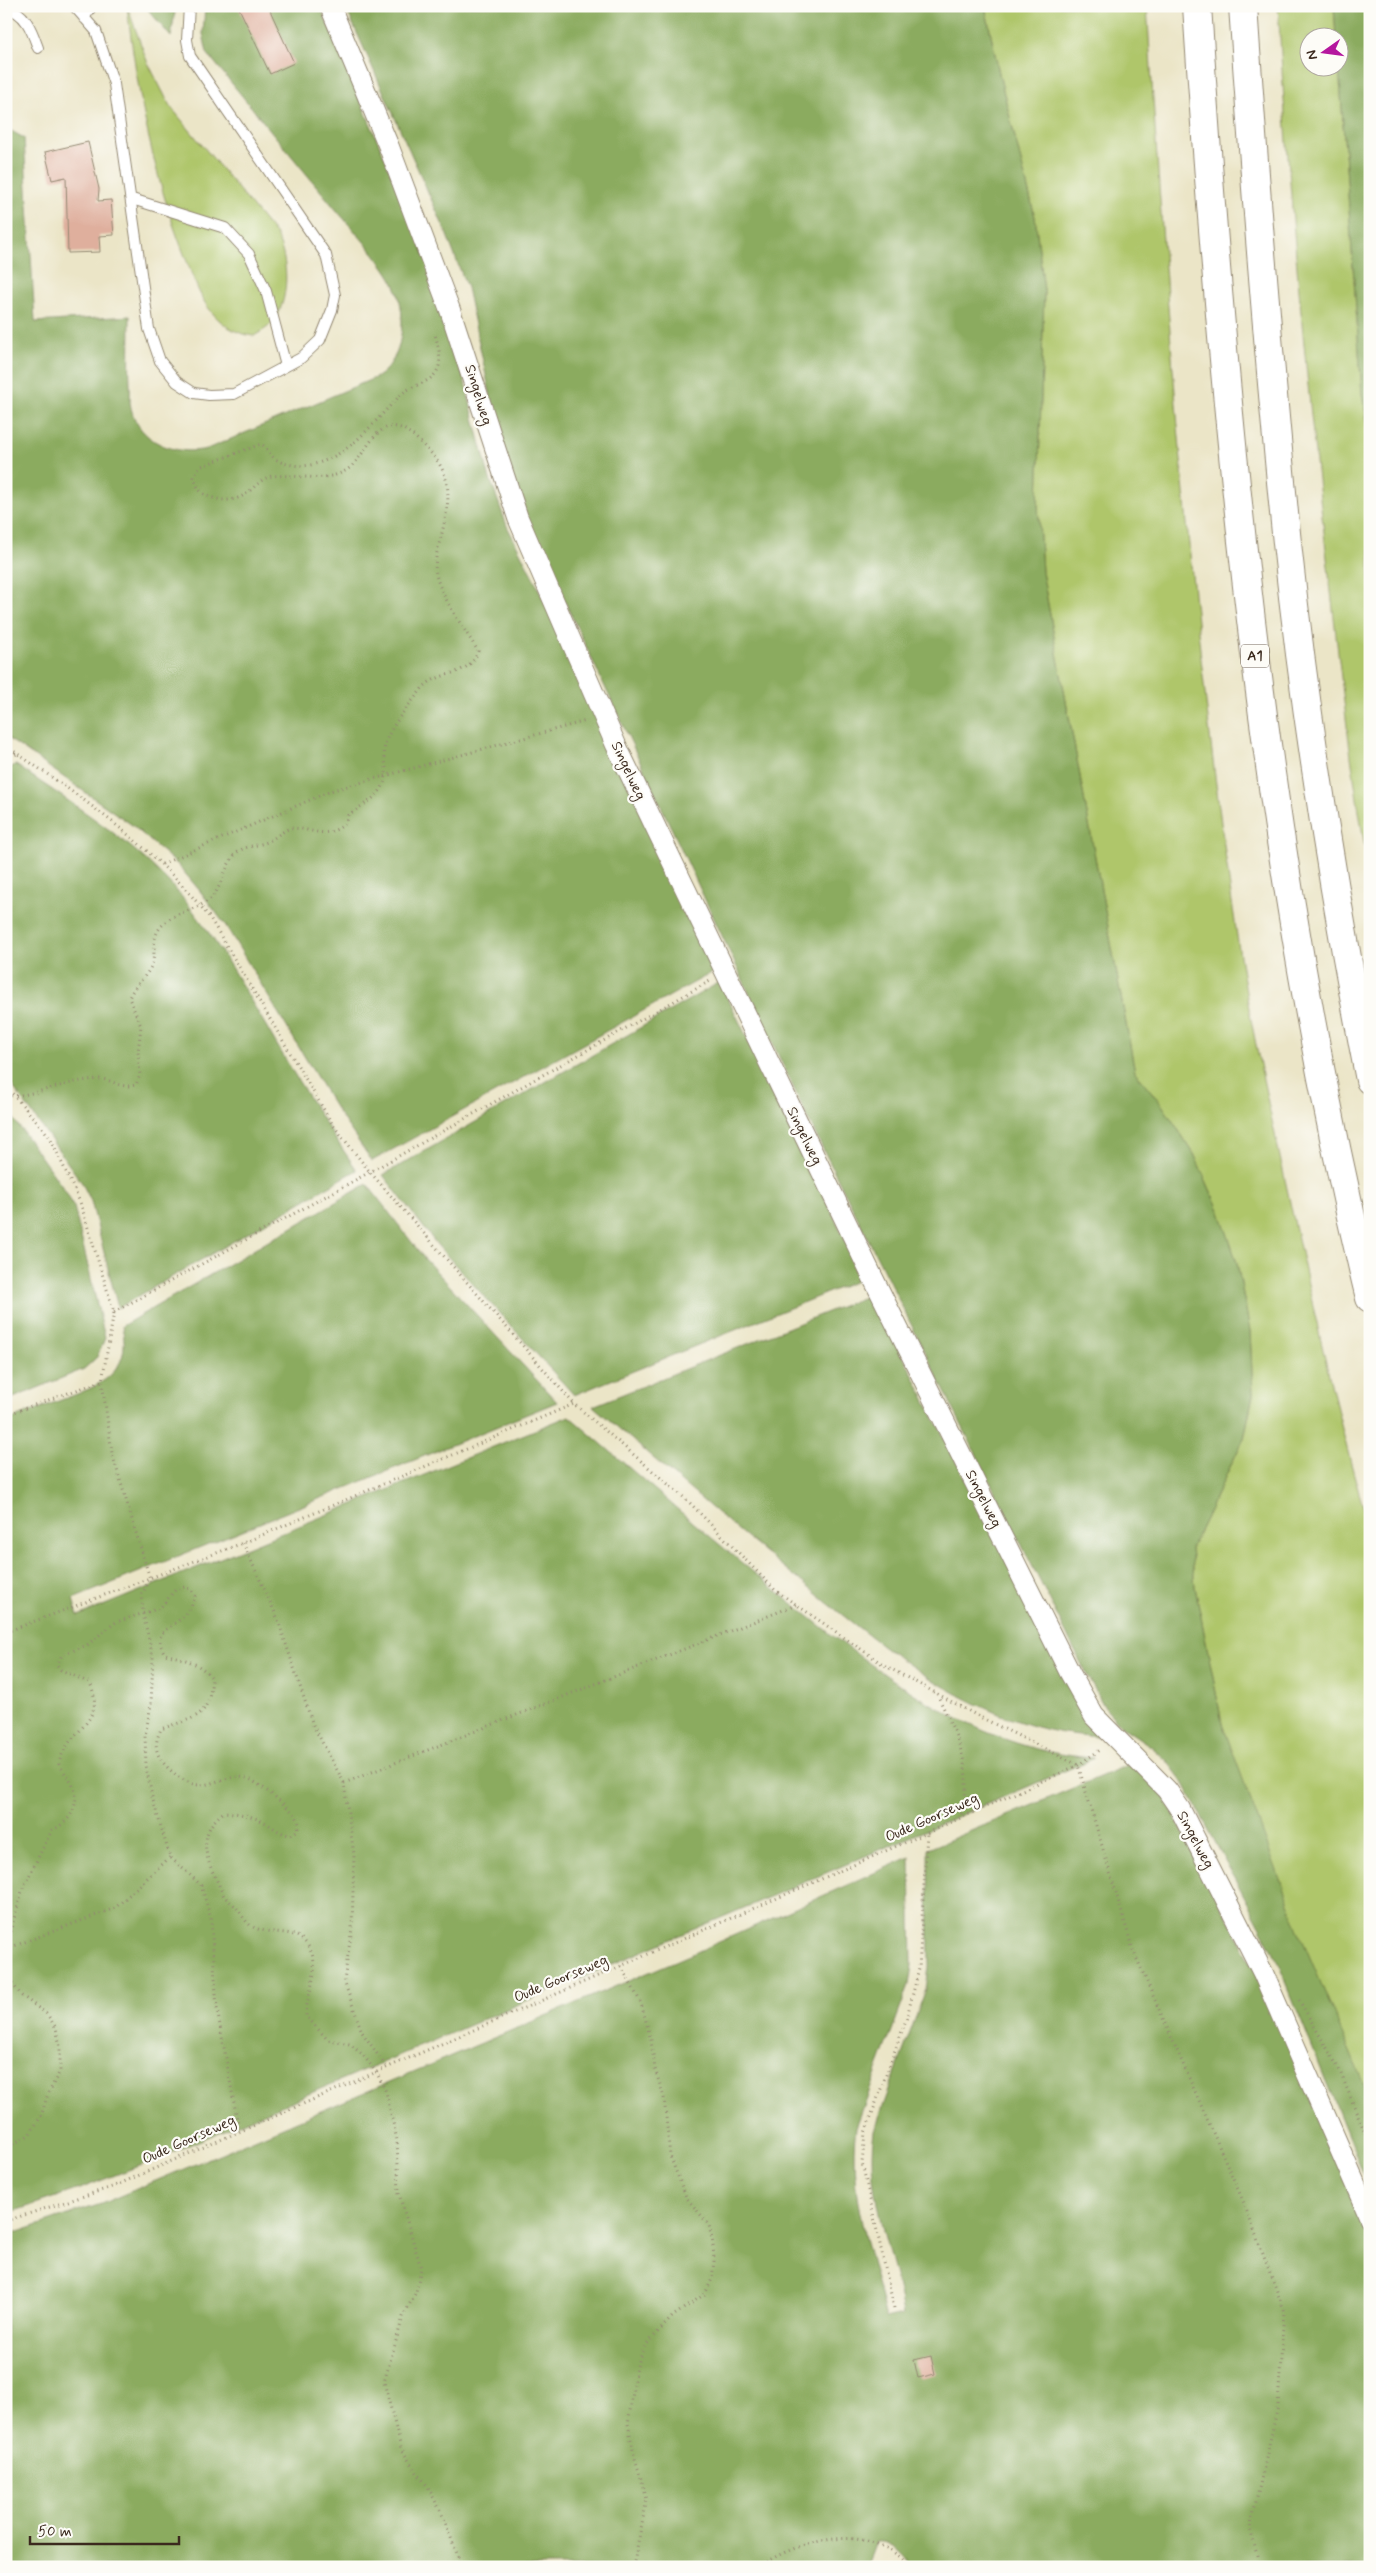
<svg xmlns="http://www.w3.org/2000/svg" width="1376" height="2573" viewBox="0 0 1376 2573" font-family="Mynerve,sans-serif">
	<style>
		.green { fill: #afc66a; stroke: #757844 }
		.forest { fill: #8bab5e; stroke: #636a3e }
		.building { fill: #dfaf9d }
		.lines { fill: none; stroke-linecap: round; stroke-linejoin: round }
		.lane-casing { stroke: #938872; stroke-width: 12 }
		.street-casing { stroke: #938872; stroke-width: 22 }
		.highway-casing { stroke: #938872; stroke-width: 30 }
		.path { stroke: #938872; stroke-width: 3; stroke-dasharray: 1 4; stroke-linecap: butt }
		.lane { stroke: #fff; stroke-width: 10 }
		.street { stroke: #fff; stroke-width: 20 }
		.highway { stroke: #fff; stroke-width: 28 }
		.labels { text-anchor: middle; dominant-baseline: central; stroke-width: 4.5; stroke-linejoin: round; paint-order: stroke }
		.shield { fill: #fdfcf7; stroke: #75695f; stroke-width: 1 }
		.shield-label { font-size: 14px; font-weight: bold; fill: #3b2a1e }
		.street-label { font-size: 15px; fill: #3b2a1e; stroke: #fdfcf7 }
	</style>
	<rect width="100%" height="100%" fill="#fdfcf7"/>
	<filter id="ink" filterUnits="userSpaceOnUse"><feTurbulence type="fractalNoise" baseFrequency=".02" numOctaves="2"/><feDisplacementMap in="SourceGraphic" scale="10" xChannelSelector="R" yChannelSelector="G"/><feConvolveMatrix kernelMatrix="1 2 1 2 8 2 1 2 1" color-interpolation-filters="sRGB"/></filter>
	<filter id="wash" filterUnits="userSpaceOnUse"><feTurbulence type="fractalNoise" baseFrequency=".0096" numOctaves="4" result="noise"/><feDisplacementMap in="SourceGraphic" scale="20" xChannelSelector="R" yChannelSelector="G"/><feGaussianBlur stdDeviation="1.12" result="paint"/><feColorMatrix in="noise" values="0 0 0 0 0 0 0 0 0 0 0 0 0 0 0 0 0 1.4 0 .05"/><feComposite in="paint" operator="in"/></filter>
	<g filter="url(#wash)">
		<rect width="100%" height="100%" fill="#ebe5c7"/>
		<path class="green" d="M127,6l20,55 23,45 106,129c13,25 15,68 -6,90 -4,4 -11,8 -16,11 -20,-2 -35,-13 -47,-30 -10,-15 -16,-35 -23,-52 -31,-79 -47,-163 -57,-248z
			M985,6h162c20,317 45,636 93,950 13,84 33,168 51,251 24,108 47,217 79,324v599l-140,-367 -35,-176 -4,-39 53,-110 9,-43 -3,-64 -13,-68 -17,-51 -26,-58 -34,-52 -25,-30 -93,-500 -4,-67 6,-215 -9,-73 -35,-139z
			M1278,6h56l2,31 -28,1v30l31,-2 23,328 8,41v440c-19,-99 -29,-200 -41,-300 -23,-189 -40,-379 -51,-569z"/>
		<path class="forest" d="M145,6h31l-5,31z
			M205,6h115l81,189 47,122 41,159 18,50 29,57 179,388 -343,190 -36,-52 -110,-183 -26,-35 -22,-26 -46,-40 -126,-88v-609l18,10 11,184 95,-6c0,23 -1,46 0,69 1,8 -1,16 1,23 8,35 45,48 76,41l170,-72c27,-17 30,-61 19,-89 -10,-24 -41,-56 -58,-76 -44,-53 -88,-106 -131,-159l-4,-19z
			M345,6h640l15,72 35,139 9,74 -6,214 4,67 93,500 25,30 34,52 26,58 17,51 13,68 3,64 -9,43 -53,110 4,39 27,136 81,218 67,158v91l-98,-242 -89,-166 -16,-21 -15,-14 -31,-21 -16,-18 -19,-35 -273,-544 -287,-610 -23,-66 -36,-165 -22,-58z
			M1334,6h36v429l-8,-41 -23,-328 -1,-28 -2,-1z
			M16,765c50,35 105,68 148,112 42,43 71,97 102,149 28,49 58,97 91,144l-239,138 -27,-107 -9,-18 -76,-106v-308z
			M720,982l144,296 -290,117 -136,-149 -55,-71z
			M6,1108l60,84 8,15 31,131 -8,19 -13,12 -78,32z
			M367,1184l57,74 133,144 -484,197 5,17 491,-200c69,59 137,119 208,175 93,75 194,160 318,167l-941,402 -72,28 -76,26v-793c19,-7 37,-14 55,-21 38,-14 72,-26 61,-74z
			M872,1294l198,393 27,50c-16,-2 -33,-3 -49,-7 -97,-23 -180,-94 -256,-156 -68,-54 -133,-111 -199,-168z
			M1135,1762l27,30 94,180 114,260v335h-457c-9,-12 -21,-27 -37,-25l-8,21 5,4h-867v-331l95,-32 591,-250 218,-97 2,108 -3,20 -53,142c-9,63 15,130 30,191l17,-4c-9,-60 -39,-120 -29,-183l52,-142 3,-22 -1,-118z"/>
		<g id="blocks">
			<path class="building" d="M238,6h30l26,57 -24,11z
				M88,142l11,47 -1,12 13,-1 3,35 -15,1 1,16 -32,1 -2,-76 -14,3 -7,-28z
				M931,2356l4,18 -17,4 -4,-18z"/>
		</g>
	</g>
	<g filter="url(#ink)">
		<use href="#blocks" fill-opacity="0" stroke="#938872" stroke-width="1"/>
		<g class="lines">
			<defs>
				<path id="lane" d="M74,6l22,25 18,53 35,245 11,32 17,21 17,11 15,2 25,-1 67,-36 19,-18 12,-30 3,-15 -9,-40 -136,-199 -3,-16 2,-34
					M6,8c20,4 26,23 32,40
					M84,18l8,-12
					M132,199l93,29 24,26 17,37 20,75"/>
				<path id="street" d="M330,6l59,141 61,163 68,208 98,227 257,533 197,395 24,43 73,74 13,19 83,164 107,245"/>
				<path id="highway" d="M1197,6c28,434 70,869 173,1292
					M1243,6c12,179 26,358 44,537 19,180 48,359 83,537"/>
			</defs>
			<use href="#lane" class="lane-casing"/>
			<use href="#street" class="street-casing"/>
			<use href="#highway" class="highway-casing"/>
			<path class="path" d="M6,746c74,50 149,101 204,172l123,207 37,47 204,232 114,97 87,89 109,75 96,52 98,48 55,185 110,251 41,109 -6,96 -28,122 10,39
				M6,758l11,-4
				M162,864l171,-74 253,-69
				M6,1086l44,51 30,65 34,110 -12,69 10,72 38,126 -8,15 1,20 10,43 -2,48 -6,31 1,30 6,31 18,60 31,28 10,34 6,90 22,121
				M6,1096c32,0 61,-16 93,-17 15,0 18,10 37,6l4,-10 -2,-23 3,-26 -12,-28c5,-12 14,-18 20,-28 11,-17 -3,-33 18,-49 13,-11 32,-11 44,-23 11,-12 13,-28 22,-41 8,-12 22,-10 34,-15 8,-4 14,-10 23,-14 24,0 34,13 56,-5l2,-8c18,-13 40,-20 38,-47 -1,-8 -3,-19 0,-27 7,-18 23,-36 35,-51 16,-21 48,-11 57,-39 -11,-18 -36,-53 -41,-73 -4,-14 0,-27 4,-41 9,-37 14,-62 -16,-90 -8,-8 -17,-18 -28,-20 -24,-5 -33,34 -52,44 -22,12 -49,3 -72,5 -20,2 -24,32 -60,22 -12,-3 -16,-10 -19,-21l5,-10 62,-23c7,4 9,12 16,16 8,5 24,7 33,5 41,-8 64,-45 92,-71 9,-9 25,-10 33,-20 9,-11 3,-28 0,-40
				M114,1312l256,-140 340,-191
				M6,1415l96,-34
				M243,1543l34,74 36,108 31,58 10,72 -2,73 -8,53 18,51 25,36
				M6,1632l237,-89 331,-139
				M937,1694c20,43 39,76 23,124
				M344,1783l452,-178
				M6,1946l17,-58 29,-58c18,-7 30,-27 20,-46 -4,-7 -9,-13 -13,-20 7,-35 49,-40 31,-81l-29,-13 -4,-5 5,-10 25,-10 29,-23 44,-14 16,-19 9,-2 6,3 4,6c-2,7 -5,15 -11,20 -15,14 -33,15 -19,38 19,5 35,9 47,24 -3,42 -16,38 -51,51 -3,7 -6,14 -4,22 3,14 29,35 44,34 14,-1 29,-11 45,-7 8,1 44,30 49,37 4,5 4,9 3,15l-7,5c-11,-1 -15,-6 -25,-12 -13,-7 -27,-10 -42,-11 -25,19 -21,41 -8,67 3,5 5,12 8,17 3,4 8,7 12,11 4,5 8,13 14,18 18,13 45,0 58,21 15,23 -2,46 -2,70l22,24 22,4 13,11 14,18 9,19 11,48 2,54 22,74 -5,24 -13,25 -19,65 17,66 11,18 16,21 14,27 20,53
				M6,1949l109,-41 55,-51
				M621,1966l20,37 10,37 4,29 9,28 6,59 16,41 23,28 4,19 1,17 -2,18 -7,15 -32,22 -28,30 -8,20 -9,58 6,31 13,44 -14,68
				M6,1976l16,20 25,18 9,14 4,18v25l-12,23 -7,22 -12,19 -23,13
				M1299,2000l40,69 31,76
				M6,2221l106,-34 815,-354 151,-68 22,-15
				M894,2308l-32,-145 3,-30 42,-116 12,-48 8,-136
				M758,2567c44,-29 113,-46 152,0"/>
			<use href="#lane" class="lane"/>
			<use href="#street" class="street"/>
			<use href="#highway" class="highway"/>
		</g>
	</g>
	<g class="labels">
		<rect class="shield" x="1241" y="644.5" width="28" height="23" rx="4"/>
		<g class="shield-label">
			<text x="1255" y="656">A1</text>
		</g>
		<g class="street-label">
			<text transform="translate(478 395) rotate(73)">Singelweg</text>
			<text transform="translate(628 771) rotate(65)">Singelweg</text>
			<text transform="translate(804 1136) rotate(64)">Singelweg</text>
			<text transform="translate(983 1499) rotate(63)">Singelweg</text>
			<text transform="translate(932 1818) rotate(-24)">Oude Goorseweg</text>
			<text transform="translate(1195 1840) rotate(62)">Singelweg</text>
			<text transform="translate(561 1979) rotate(-23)">Oude Goorseweg</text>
			<text transform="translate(189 2140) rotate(-24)">Oude Goorseweg</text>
		</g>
	</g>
	<rect width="1376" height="2573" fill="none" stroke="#fdfcf7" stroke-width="25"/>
	<g transform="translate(1324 52) rotate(256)"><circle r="24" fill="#fdfcf7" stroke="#afa8a0"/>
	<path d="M0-4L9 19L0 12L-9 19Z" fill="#b5179e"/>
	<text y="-8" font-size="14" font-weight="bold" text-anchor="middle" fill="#3b2a1e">N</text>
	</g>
	<path d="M30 2536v8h149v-8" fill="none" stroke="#3b2a1e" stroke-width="2.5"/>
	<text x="38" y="2536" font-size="15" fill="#3b2a1e" stroke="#fdfcf7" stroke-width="4" paint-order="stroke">50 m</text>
</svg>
